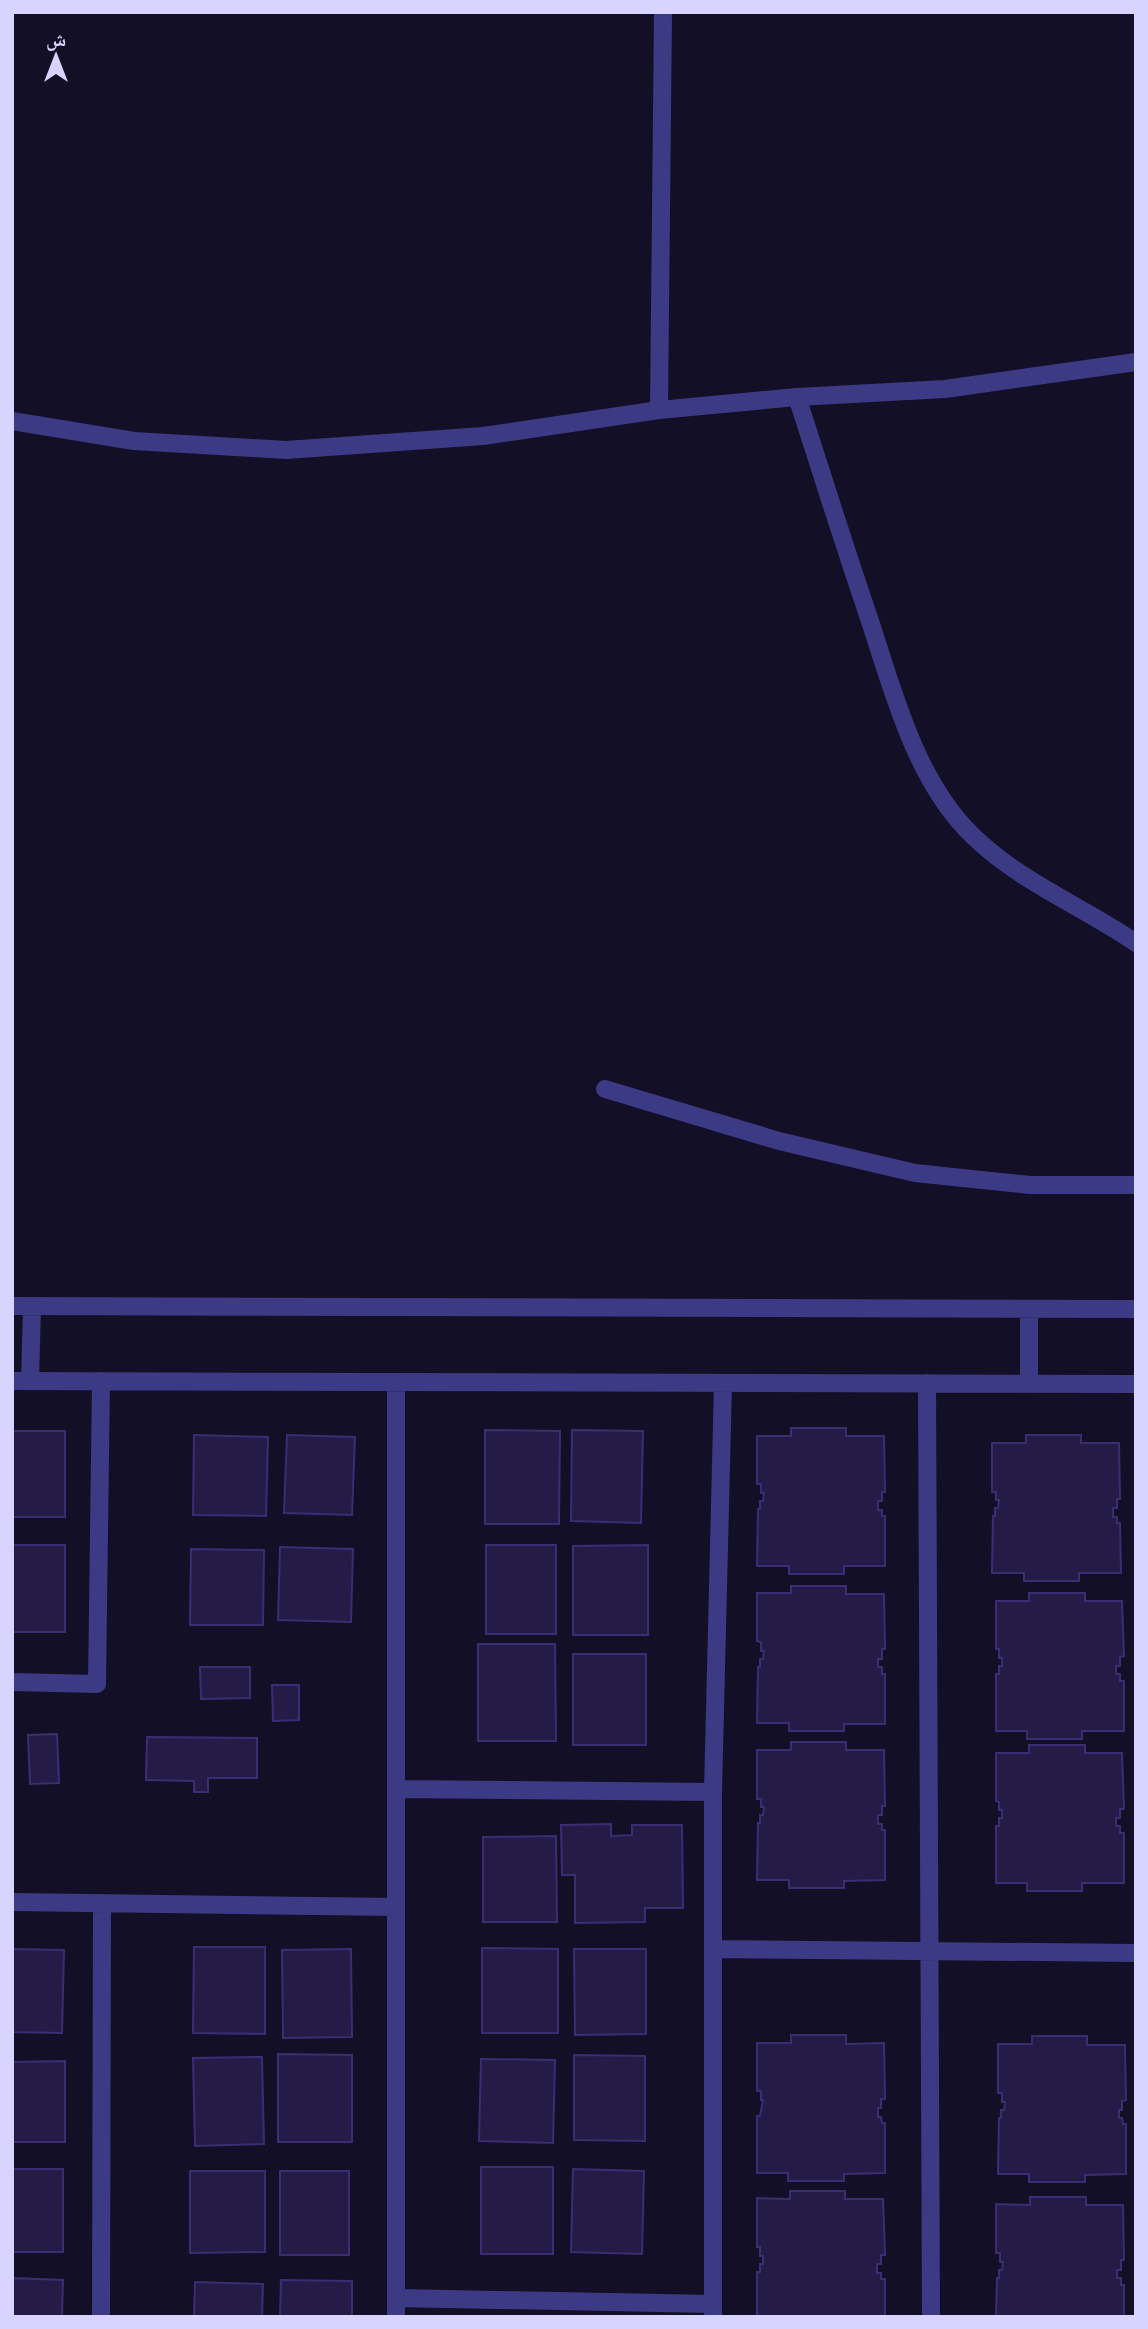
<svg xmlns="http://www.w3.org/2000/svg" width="1148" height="2329" viewBox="0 0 1148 2329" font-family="Karla,'Noto Naskh Arabic',sans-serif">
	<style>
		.building { fill: #241b47; stroke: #3b2d73; stroke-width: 2 }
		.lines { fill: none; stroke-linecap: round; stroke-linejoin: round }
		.minor { stroke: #3d3a85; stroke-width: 18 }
	</style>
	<rect width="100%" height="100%" fill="#130f26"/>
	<path class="building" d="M791,1428h55v8h38l1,56h-3v9h-4v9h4v6h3v50h-41v8h-55v-8h-32l1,-57h2v-8h3l1,-8h-3v-9h-4v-48h34z
		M485,1430l75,1 -1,93h-74z
		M572,1430l71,1 -2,92 -70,-2z
		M12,1431h53v86h-53z
		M194,1435l74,2 -2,79 -73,-1z
		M287,1435l68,2 -3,78 -68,-2z
		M1026,1435h55v8h38l1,56h-3v9h-4v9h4v6h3l1,50h-42v8h-55v-8h-32l1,-57h2v-8h3l1,-8h-3v-8h-4v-49h34z
		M12,1545h53v87h-53z
		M486,1545h70v89h-70z
		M648,1545v90h-75v-89z
		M280,1547l73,2 -2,73 -73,-2z
		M191,1549l73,1 -1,75h-73z
		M791,1586h55v8h38l1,55h-3v10h-4v8h4v7h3v50h-41v7h-55v-8h-32l1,-56h2v-8h3l1,-8h-3v-9l-4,-1v-48h34z
		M1029,1593h56v8h37l2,55 -4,1v9h-4v8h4v7h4v50h-42v8h-55v-8h-31v-57h3v-8h3v-8h-3v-9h-3v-48h33z
		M478,1644h77l1,97h-78z
		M573,1654h73v91h-73z
		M200,1667h50v31l-49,1z
		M272,1685h27v35l-26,1z
		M57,1734l2,49 -29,1 -2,-49z
		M147,1737l110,1v40h-49v14h-14v-11l-48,-1z
		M791,1742h55v8h38l1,56h-3v9h-4v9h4v6h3v50l-41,1v7h-55v-8h-32l1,-57h2v-8h3l1,-8h-3v-8h-4v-49h34z
		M1029,1745h56v8h37l2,56h-4v9h-4v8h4v7h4v50h-42v8h-55v-8h-31v-57h3v-8h3v-8h-3v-8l-3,-1v-48h33z
		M611,1824v12l21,-1v-10h50l1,83h-38v14l-70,1v-48h-13l-1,-50z
		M556,1836l1,86h-74v-85z
		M194,1947h71v87l-72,-1z
		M482,1948l76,1v84h-76z
		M12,1949l52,1 -2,83 -50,-1z
		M351,1949l1,88 -69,1 -1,-88z
		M574,1949h72v85l-71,1z
		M791,2035h55v9l38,-1 1,56h-4v9h-3v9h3l1,6h3v50l-41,1v7h-56v-8h-31v-57h3l3,-16h-2v-9h-4v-48h34z
		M1032,2036h55v9h38l1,55 -4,1v9h-3v8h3l1,6h3v50l-41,1v7h-56v-8h-31l1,-56h2v-8h3l1,-8h-3v-9h-4v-49h34z
		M278,2054l74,1v87h-74z
		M574,2055l71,1v85l-71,-1z
		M262,2057l2,87 -69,2 -2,-88z
		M481,2059l74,1 -2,83 -74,-2z
		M65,2061v81h-53v-80z
		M481,2167h72v87h-72z
		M12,2169h51v83h-51z
		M573,2169l71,2 -2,83 -71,-2z
		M190,2171h75v81l-75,1z
		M280,2171h69v84h-69z
		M790,2191h55v8h38l2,56h-4v9h-4v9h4v6h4v38h-128v-45h3v-8h3v-8h-3v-9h-3v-49l33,1z
		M1030,2197h56v8h37l1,55h-3v10h-4v8h4v7h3v32h-128l1,-39h2v-8h3l1,-8h-3v-9h-4v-49l34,1z
		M12,2278l51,2 -1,37h-50z
		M281,2280l71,1v36h-72z
		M195,2282l68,2 -1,33h-68z"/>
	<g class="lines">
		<path class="minor" d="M797,397c24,74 47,148 72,221 24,73 47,164 104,218 47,46 109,70 163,107
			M659,410l4,-398
			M12,421l122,20 152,9 197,-14 176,-26 138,-13 148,-8 191,-27
			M605,1089l174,52 136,32 115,12h106
			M12,1306l1124,3
			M1029,1309v75
			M12,1381l1124,3
			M30,1381l2,-74
			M927,1383l4,934
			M12,1682l85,2 4,-303
			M396,1789l317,3
			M12,1902l384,5
			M713,1949l423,4
			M396,2298l317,6
			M101,2317l1,-414
			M396,2317v-935
			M713,2317v-525l10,-409"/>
	</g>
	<rect width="1148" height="2329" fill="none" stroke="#d9d4ff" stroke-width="28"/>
	<g transform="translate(56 56)" stroke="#130f26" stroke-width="5" paint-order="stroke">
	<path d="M0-5L12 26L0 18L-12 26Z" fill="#d9d4ff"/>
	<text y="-10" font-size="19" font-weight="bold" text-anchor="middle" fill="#d9d4ff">ش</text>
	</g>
</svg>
